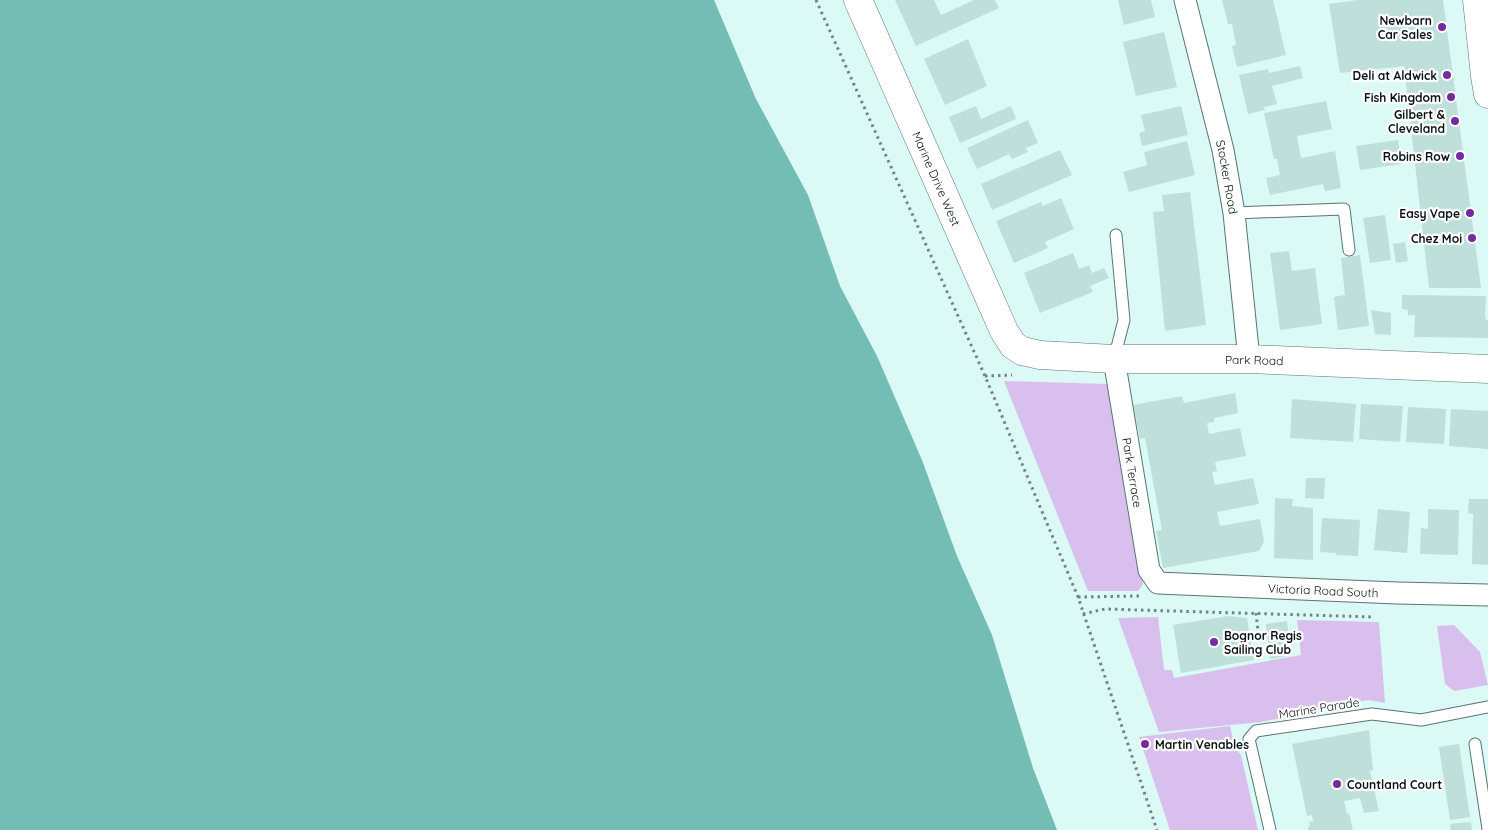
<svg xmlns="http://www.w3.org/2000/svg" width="1488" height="830" viewBox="0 0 1488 830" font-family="Quicksand,sans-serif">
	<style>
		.green { fill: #d9bfee }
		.water { fill: #74bdb4 }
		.building { fill: #bfdfda }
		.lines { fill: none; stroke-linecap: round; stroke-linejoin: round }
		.lane-casing { stroke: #597571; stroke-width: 13 }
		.street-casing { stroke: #597571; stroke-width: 23 }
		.secondary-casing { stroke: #597571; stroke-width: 29 }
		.path { stroke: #708582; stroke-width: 3; stroke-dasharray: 2.5 4; stroke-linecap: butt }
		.lane { stroke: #fff; stroke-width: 11 }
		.street { stroke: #fff; stroke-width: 21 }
		.secondary { stroke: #fff; stroke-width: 28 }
		.poi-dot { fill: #742b9e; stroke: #fff; stroke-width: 2 }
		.labels { text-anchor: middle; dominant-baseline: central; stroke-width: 4.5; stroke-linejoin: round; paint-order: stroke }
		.poi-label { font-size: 12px; font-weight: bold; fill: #091412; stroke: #fff; text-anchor: end }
		.street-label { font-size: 12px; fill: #091412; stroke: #fff }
	</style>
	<rect width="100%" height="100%" fill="#dbfaf5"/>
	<path class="green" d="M1004,381l103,3 36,200 -5,7h-50z
		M1158,617l6,53h8l2,8 127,-23 -4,-35 82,2 6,81 -17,-3 -107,22 -102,10 -41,-114z
		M1454,625l26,27 8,33 -34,6 -9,-7 -8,-58z
		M1230,726l5,22 6,7 17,75h-88l-31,-93z"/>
	<path class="water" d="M0,0h714l42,99 52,96 32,91 37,70 45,104 35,96 35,79 41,133 24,62h-1057z"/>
	<path class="building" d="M895,0h39l7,15 33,-15h21l4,8 -83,38z
		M1118,0h33l4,17 -31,8z
		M1222,0h51l13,55 -49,12 -5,-21 4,-1 -4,-21h-4z
		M1357,0h86l38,288h-52l-25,-222 -64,7 -11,-69z
		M1164,32l13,55 -41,9 -13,-54z
		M968,39l19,47 -42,19 -21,-46z
		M1300,66l3,12 -31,8 5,18 -13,3 1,3 -17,4 -9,-39 29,-6 1,4z
		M1326,101l6,28 -35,7 4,22 34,-7 6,37 -16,3 -2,-7 -53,11 -4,-17 14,-3 -3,-16h-3l-10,-46z
		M976,106l5,13 30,-13 5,13 -56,24 -11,-26z
		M1181,106l7,29 -46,11 -3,-13 6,-2 -4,-16z
		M1028,120l10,23 -12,5 2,4 -16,7 -3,-5 -32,15 -10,-21z
		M1398,140l3,24 -41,6 -4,-24z
		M1187,141l8,34 -66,17 -6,-20 24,-7 -3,-13z
		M1060,150l12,25 -80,35 -11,-26z
		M1190,192l16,133 -41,6 -12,-119 11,-1 -2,-16z
		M1061,198l13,31 -29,13 3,6 -34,15 -18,-42 45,-19 2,4z
		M1385,215l6,45 -21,3 -7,-45z
		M1405,242l3,19 -12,2 -3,-19z
		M1289,251l3,20 23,-3 7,56 -42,6 -10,-77z
		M1073,253l6,16 10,-4 3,8 12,-5 5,10 -19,8 3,6 -53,21 -16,-40z
		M1360,255l9,71 -31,4 -4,-33 11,-2 -4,-37z
		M1402,295l84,1 -1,19 1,5h2v18l-74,-1 1,-22h-7v-5l-6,-1z
		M1371,310l20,3v22l-16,-1z
		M1235,393l3,20 -24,5v4l-7,1 2,11 31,-6 6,28 -31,6 2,9 -5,1 3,13 38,-7 6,26 -42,8 3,14 40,-7 4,23 -5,9 -96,17 -7,-37 6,-1 -17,-92 -5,1 -7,-34 49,-9 2,7z
		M1292,399l64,5 -3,38 -63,-4z
		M1361,404l42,2 -3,36 -41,-3z
		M1408,407l38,2 -2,35 -38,-2z
		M1451,409l37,2v38l-39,-3z
		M1306,478h19l-1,21 -19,-1z
		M1275,498l18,1 -1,7 21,2v52l-39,-2z
		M1469,499h19v66l-16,-1 1,-50 -5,-1z
		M1378,509l32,3 -3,41 -33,-3z
		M1428,509l31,1 -1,45 -38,-1 1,-26 7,1z
		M1322,518l38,2 -2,36 -22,-1v-2l-16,-1z
		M1228,616l19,2 7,42 -73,13 -8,-48z
		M1287,621l4,35 -21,3 -4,-35z
		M1369,730l4,40 -3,1 9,40 -15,2 -4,-15 -16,3 3,13 2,-1 4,17h-45v-2l2,-3 -1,-3 4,-1 -1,-6 -5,1 -15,-72z
		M1459,744l11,73 -20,3 -11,-73z
		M1471,822l1,8h-21l-1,-6z"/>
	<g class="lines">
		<defs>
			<path id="lane" d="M1234,213l110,-4 5,41
				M1114,359l10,-39 -8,-85
				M1475,744l13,85
				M1270,830l-21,-91 7,-8 116,-17 49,6 67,-13"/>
			<g id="street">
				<path id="s1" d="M1185,0l38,150 11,63 15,146"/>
				<path id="s2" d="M1114,359l35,211 9,13 239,10 91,2"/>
			</g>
			<g id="secondary">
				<path id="s3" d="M858,0l146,331 9,14 9,6 18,4 74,4h135l239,10"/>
				<path d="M1477,0l8,76 3,18"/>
			</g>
		</defs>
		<use href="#lane" class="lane-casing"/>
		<use href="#street" class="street-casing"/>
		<use href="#secondary" class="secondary-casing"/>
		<path class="path" d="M816,0l169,376 93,221 79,233
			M985,376l27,-1
			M1078,597l61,-1
			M1256,613l5,45
			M1083,614l22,-5 269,8"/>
		<use href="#lane" class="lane"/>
		<use href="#street" class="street"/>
		<use href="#secondary" class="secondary"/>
	</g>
	<g class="poi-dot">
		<circle cx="1442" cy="27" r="5"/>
		<circle cx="1447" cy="75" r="5"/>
		<circle cx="1451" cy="97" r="5"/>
		<circle cx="1455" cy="121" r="5"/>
		<circle cx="1460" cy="156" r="5"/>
		<circle cx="1470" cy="213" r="5"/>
		<circle cx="1472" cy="238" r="5"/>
		<circle cx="1214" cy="642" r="5"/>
		<circle cx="1145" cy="744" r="5"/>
		<circle cx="1337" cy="784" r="5"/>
	</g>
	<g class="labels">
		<g class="poi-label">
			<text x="1432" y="20">Newbarn<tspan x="1432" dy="14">Car Sales</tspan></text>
			<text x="1437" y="75">Deli at Aldwick</text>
			<text x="1441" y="97">Fish Kingdom</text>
			<text x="1445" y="114">Gilbert &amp;<tspan x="1445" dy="14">Cleveland</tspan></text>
			<text x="1450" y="156">Robins Row</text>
			<text x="1460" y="213">Easy Vape</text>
			<text x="1462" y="238">Chez Moi</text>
			<text x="1224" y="635" text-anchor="start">Bognor Regis<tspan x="1224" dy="14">Sailing Club</tspan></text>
			<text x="1155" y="744" text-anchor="start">Martin Venables</text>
			<text x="1347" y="784" text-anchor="start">Countland Court</text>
		</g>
		<g class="street-label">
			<text stroke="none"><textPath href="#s3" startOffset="195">Marine Drive West</textPath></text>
			<text stroke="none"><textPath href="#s1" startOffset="182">Stocker Road</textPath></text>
			<text stroke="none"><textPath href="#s3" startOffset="622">Park Road</textPath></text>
			<text stroke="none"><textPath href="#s2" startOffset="115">Park Terrace</textPath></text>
			<text stroke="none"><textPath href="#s2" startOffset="395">Victoria Road South</textPath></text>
			<text transform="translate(1319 708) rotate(-9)">Marine Parade</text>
		</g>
	</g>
</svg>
